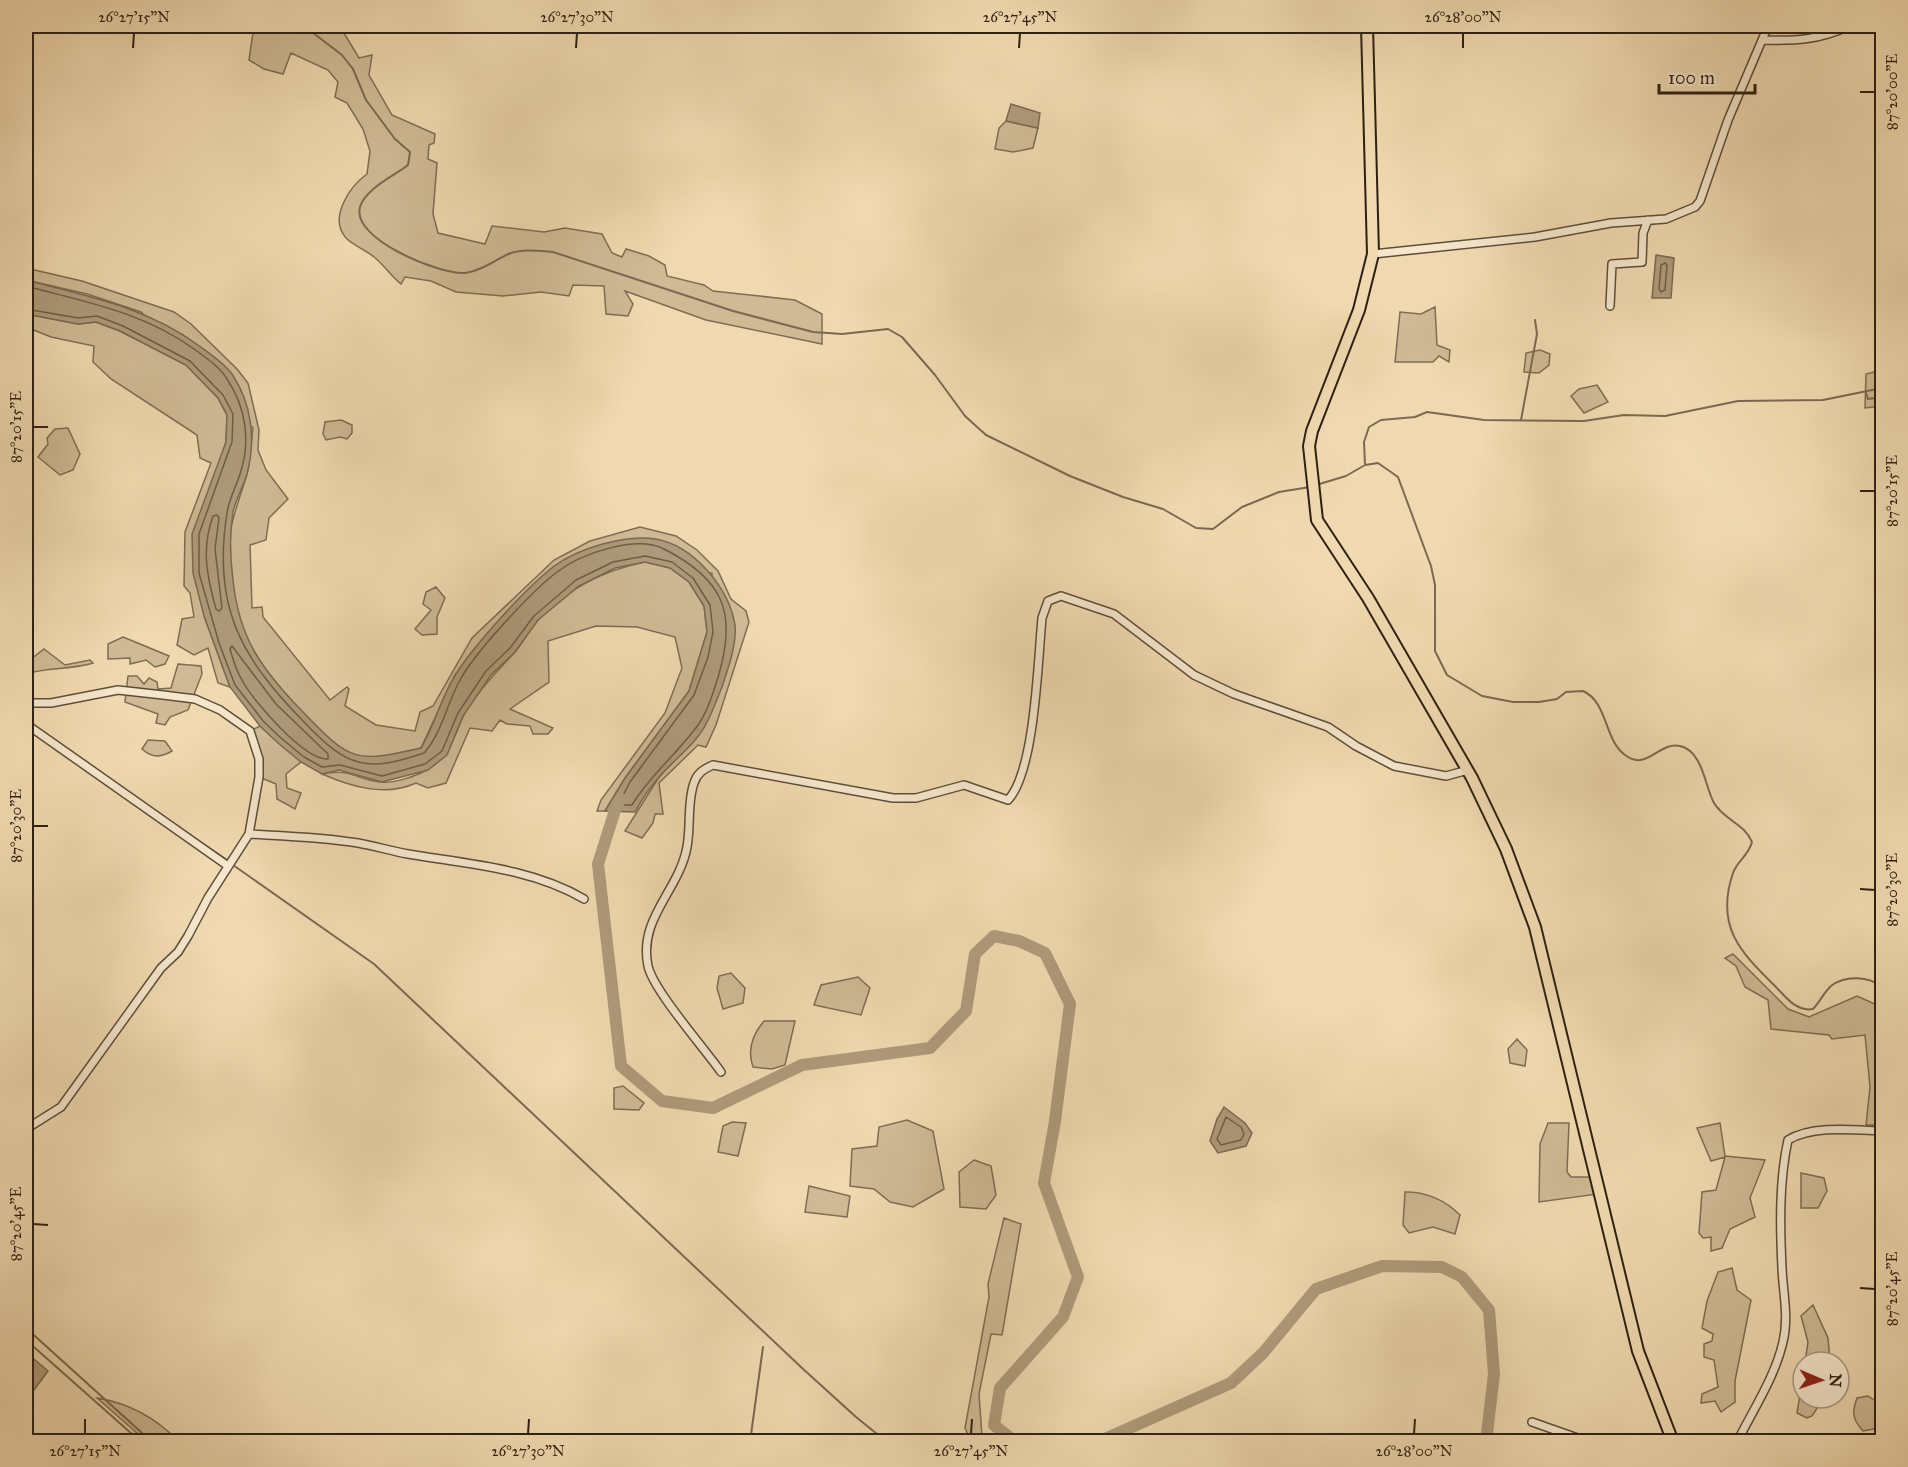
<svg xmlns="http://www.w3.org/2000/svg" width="1908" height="1467" viewBox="0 0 1908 1467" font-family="'IM FELL Great Primer',serif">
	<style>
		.green { fill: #cfba95; stroke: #7e6d53; stroke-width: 1.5 }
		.water { fill: #ae9a7a; stroke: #7b6950; stroke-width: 1.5 }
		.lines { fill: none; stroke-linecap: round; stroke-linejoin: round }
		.shore { stroke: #6e5d46; stroke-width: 1.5 }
		.stream { stroke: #7b6950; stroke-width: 2 }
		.river { stroke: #ae9a7a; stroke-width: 12 }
		.street-casing { stroke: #5e4e39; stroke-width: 10 }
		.primary-casing { stroke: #2e2011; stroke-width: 14 }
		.street { stroke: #f5e6cc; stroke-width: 7 }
		.primary { stroke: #f0d9b0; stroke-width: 10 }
		.ticks { fill: none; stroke: #2e2011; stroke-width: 2 }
		.neatline { fill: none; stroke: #2e2011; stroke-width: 2 }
		.ticks-label { font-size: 15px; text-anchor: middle; fill: #2e2011 }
	</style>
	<rect width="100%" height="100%" fill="#f0d9b0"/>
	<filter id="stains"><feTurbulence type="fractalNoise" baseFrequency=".00333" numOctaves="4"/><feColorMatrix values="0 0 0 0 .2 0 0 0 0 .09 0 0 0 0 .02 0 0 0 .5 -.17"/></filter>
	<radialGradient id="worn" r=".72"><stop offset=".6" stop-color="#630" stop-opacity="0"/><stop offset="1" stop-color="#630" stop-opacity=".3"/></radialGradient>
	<path class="green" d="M254,26h81l9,7 15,25 13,-3 -3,20 23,40 43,19 -1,9 -5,2 -1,14 9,4 -4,51 5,19 47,11 7,-18 52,6 21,-4 37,6 10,19 10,4 4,-8 23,7 16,9 2,11 37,9 9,6 82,9 27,14v30l-116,-24 -81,-29 8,13 -5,12 -22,-2 -2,-28 -31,-1 -4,11 -28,-4 -38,4 -47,-4 -25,-11 -26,-4 -4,7c-10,-8 -17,-19 -27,-27 -8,-7 -20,-11 -28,-19 -18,-20 4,-52 21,-64l3,-23 -7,-22 -16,-26 -12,-6 3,-15 -10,-12 -37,-17 -8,21 -19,-5 -15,-9z
		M1006,121l32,7 -5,20 -20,4 -18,-3 4,-21z
		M26,268l56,13 92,31 17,12 46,45 11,14 11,47 -1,20 8,20 22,29 -19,19 -3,22 -16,5 2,63 10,-1 1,10 67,83 17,-13 2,2 -4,17 31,19 39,6 5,-19 13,-6 39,-68 82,-78 36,-19 50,-14 36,9 21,14 21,21 13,28 15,12 3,11 -33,103 -10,22 -8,-2 -39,38 4,31h-8l-2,9 -11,15 -17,-7 34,-54 46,-51 7,-153 -125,-23 -33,16 -82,86 -17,23 -34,73c-19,5 -43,16 -63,9 -19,-6 -36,-25 -50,-39 -52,-53 -78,-92 -79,-169 0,-27 11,-50 18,-75 4,-15 4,-31 6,-46l-112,-116 -54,-18 -61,-14z
		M1435,307l2,38 13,5 -1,12 -10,-6 -6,6h-38l5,-50 21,2z
		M26,314l52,10 18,-2 24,9 66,34 32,33 9,17 -1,27 -8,24 -14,150 26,71 -12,-4 -10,-35 -14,7 -17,-10 5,-26 12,-2 -4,-24 -6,-7 1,-54 26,-69 -11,-5 -3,-23 -86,-56 -18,-17 1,-16 -43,-9 -25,-10z
		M1540,350l10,4 -1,11 -10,8 -15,-1 2,-19z
		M1882,370v36l-17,2 1,-34z
		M1597,385l11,17 -24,11 -13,-17 8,-7z
		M341,420l11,5v8l-5,6 -7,-2 -14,3 -3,-6 2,-12z
		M68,428l12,26 -7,16 -13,5 -22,-18 10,-13 -1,-6 8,-9z
		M645,562l25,6 19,14 15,24 3,26 -18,59 -64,87 -20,33h-8l4,-11 64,-87 17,-45 -7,-31 -38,-10 -41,-1 -48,15 1,41 -39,27 43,19 -5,6h-15l-3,-8 -23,-2 -7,-4 -8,11 -22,-3 -24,55 -18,5 -12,-5c-31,14 -64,4 -94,-9 27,-6 34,5 58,8 13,2 37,-6 48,-13 25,-14 26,-37 39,-60 14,-22 30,-37 47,-56 9,-10 15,-23 24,-33 29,-31 66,-50 107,-58z
		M436,587l9,11 -8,19v17l-15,1 -7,-6 16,-19 -8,-6 3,-12z
		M123,637l46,19 -4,8 -10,3 -9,-7 -16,4v-6l-22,1v-15z
		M44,649l21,16 25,-5 3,3c-23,7 -45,4 -67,11v-20l5,5z
		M178,664l23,2 1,8 -14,36 -18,7 -5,8 -9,-2 2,-9 -33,-12 3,-26h9l7,8 5,-6 8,4 1,7 13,-1z
		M260,726l41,36 -15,12 1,14 14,5 -6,16 -18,-10 -1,-15 -17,-7v-18l-9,-28z
		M148,740l17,1 7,10c-12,7 -20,7 -30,-2z
		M1733,954l55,55 21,8 48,-21 20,9 5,19 -3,35 3,3v63h-16l4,-38 -5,-52 -33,4 -3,-4 -58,-6 -3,-29 -23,-13 -9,-21 -11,-8z
		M731,973l14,15 -2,15 -20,6 -6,-21 2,-12z
		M858,977l12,11 -9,27 -47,-10 7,-20z
		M764,1021h31l-10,44 -13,4 -19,-2c-6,-17 -1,-32 11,-46z
		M1517,1039l10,11 -2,16 -15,-3 -2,-14z
		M623,1086l21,17 -5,7 -25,-1v-21z
		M907,1120l26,11 11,58 -31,18 -23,-5 -16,-13 -24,-3 2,-37 25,-3 2,-19z
		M732,1122l14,1 -8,33 -20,-4 5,-26z
		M1548,1123h21l-2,49 4,5h20l7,17 -59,8 1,-58z
		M1720,1123l5,33 40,4 -15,38 5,19 -25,12 -8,19 -11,3v-14l-8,1 -4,-5 3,-41 14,-2 9,-33 -14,4 -14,-33z
		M974,1160l17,6 5,29 -10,14 -26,-2 -1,-35z
		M1801,1173l23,5 3,13 -9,17h-17z
		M809,1186l41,10 -3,21 -42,-5z
		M1405,1192c21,-1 41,9 55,23l-5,19 -22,-7 -24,6 -6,-8z
		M1004,1218l17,6 -19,111 -11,-1 -12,60 3,42 -13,1 -4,-9 24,-131 -1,-13z
		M1732,1268l5,22 14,10 -16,81v21l-14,10 -6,-11 -14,2 1,-9 16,-7 -4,-27 -10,-3v-13l8,-3 1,-7 -11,-6 5,-27 11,-29z
		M1813,1305l15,33 2,24h-25l3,-20 -7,-26z
		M1803,1376v22h21l-12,18 -5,2 -10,-5z
		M1868,1396l12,8 2,13 -8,12 -11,2c-11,-12 -11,-19 -6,-33z
		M97,1398c31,5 59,20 81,43h-32z"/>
	<path class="water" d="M1011,104l29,9 -2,15 -32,-7z
		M1656,255l18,3 -3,40h-19z
		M26,280c61,16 120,27 172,65 11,8 26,18 34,29 20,30 24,66 15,100 -4,13 -11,25 -14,38 -4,24 -3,45 0,68 6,59 29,90 70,132 48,50 52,51 118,36 14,-23 20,-51 35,-74 19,-30 69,-85 97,-107 25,-19 73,-33 103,-28 38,7 73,49 79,86 2,19 -7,44 -13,62 -5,12 -10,26 -16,37 -10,20 -31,35 -45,51 -10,11 -19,24 -26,37l-30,-1 20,-33 64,-87 18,-59 -3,-26 -15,-24 -19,-14 -25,-6 -30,6 -36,18 -41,34 -23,32 -24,23 -28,41 -16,39 -19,15 -46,12 -43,-12 -17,4 -21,-12 -23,-19 -18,-17 -30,-39 -26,-71 -11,-43 -1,-39 34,-92 1,-27 -9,-17 -32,-33 -66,-34 -24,-9 -18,2 -52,-10z
		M1224,1107l21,16 7,10 -6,13 -28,7 -8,-12 7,-22z
		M34,1359l14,12 -17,23 -5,-1v-33z"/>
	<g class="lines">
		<path class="shore" d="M1665,263l2,2 -2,25 -4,2 -2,-3 2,-24z
			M26,286c59,16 117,26 168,63 11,8 26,18 33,30 19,28 24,63 13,95 -4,13 -11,25 -13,39 -15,94 14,145 78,210 42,44 61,50 119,30 18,-20 23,-50 36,-73 15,-28 72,-89 97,-108 25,-19 79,-37 107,-23 59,30 73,63 55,125 -5,16 -11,37 -21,51 -20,28 -48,50 -66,80h-14l12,-23 64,-87 14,-38 5,-25 -3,-27 -17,-27 -21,-16 -27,-6 -32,6 -37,18 -42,36 -24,32 -24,23 -28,42 -16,38 -17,13 -43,12 -42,-11 -18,2 -18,-10 -23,-19 -17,-16 -29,-37 -16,-42 -20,-70v-39l33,-92 1,-28 -10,-19 -33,-34 -67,-35 -26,-10 -19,2 -52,-9
			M217,515l2,3 -4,31 7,59 -3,3 -3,-2c-9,-32 -15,-60 -3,-93z
			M232,646l44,58 52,50v5c-23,2 -76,-59 -86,-79 -6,-9 -9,-21 -12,-31z
			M1226,1117l15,10 3,7 -3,6 -20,5 -4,-6z"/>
		<path class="stream" d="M304,26l38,29 11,14 13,31 29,39 15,13 -2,13c-14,11 -43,24 -48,42 -9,32 80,68 105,66 17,-2 31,-14 46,-20 13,-4 28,-2 42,-1l180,59 80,21 29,2 46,-5 14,8 33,38 30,41 21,19 84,41 53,21 40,12 33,19 17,1 29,-22 37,-15 31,-5
			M1866,393l2,6 14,-2
			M1521,420l16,-86 -2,-14
			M1365,465l13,-2 20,14 33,89 4,19v66l12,24 35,21 31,6h26l18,-3 9,-7 17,-1c25,11 21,49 42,64 22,17 34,-14 55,-9 23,5 25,41 34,57 10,17 31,21 38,39 -3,13 -15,19 -19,31 -18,53 7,79 42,113 11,11 21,26 38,23 7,-7 11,-17 18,-23 14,-11 38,-10 51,1
			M1316,485l30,-9 19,-11 -1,-23 5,-15 12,-7 34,-3 12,-5 57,8 100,1 40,-6 41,1 73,-15 85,-1 59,-12
			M190,835l37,25
			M233,865l141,99 428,404 54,49 31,25
			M26,1328l126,114
			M26,1340l115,102
			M750,1442l13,-95"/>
		<path class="river" d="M621,799l-4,5 -19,60 23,202 41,35 51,7 89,-43 128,-17 36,-37 9,-57 19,-18 25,5 26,12 25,51 -15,117 -11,62 34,94 -15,40 -63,71 -6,37 21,17
			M1098,1442l133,-59 32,-30 53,-64 66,-23 60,1 20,10 27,33 5,64 -8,68"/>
		<defs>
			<path id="street" d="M1763,40c33,1 56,0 86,-14
				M1373,254l162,-17 76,-14 55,-4 29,-12 5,-6 28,-81 40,-94
				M1610,306l2,-42 30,-2 1,-29 5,-13
				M26,703h25l67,-13 45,5 32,4 25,11 30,21 9,28v18l-10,57 -41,64 -20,38 -10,16 -17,16 -100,139 -35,22
				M26,724l202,142
				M249,834c37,2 73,3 109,9 17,3 33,8 50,11 59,10 123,14 176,45
				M721,1072c-16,-23 -68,-82 -73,-106 -10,-48 31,-75 39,-119 4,-21 0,-45 7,-64 3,-10 10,-14 19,-18l180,33h23l48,-13 44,15c27,-28 30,-141 34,-182l6,-17 13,-5 53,18 80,61 40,19 94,33 28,19 38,20 52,10 22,-6
				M1532,1422l57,20
				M1737,1442c16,-32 38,-65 46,-100 6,-25 0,-49 -1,-74 -2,-41 -3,-87 6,-128 25,-15 66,-10 94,-9"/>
			<path id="primary" d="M1367,26l6,228 -14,56 -47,121 -3,15 8,74 51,78 104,180 34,71 29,78 103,424 35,91"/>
		</defs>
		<use href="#street" class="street-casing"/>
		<use href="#primary" class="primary-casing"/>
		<use href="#street" class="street"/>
		<use href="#primary" class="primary"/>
	</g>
	<path class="ticks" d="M133,48l1,-15M576,48l1,-15M1019,48l1,-15M1463,48v-15M1860,92h15M33,427h15M1860,491h15M33,826h15M1860,889l15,1M33,1224l15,1M1860,1288l15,1M85,1434v-15M528,1434l1,-15M971,1434l1,-15M1414,1434l1,-15"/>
	<rect width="1908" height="1467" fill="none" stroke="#f0d9b0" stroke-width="66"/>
	<g transform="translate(1821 1380) rotate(92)"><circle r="28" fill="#f5e6cc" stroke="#a59781" stroke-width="1.5"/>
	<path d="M0-4.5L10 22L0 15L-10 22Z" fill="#8f2418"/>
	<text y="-9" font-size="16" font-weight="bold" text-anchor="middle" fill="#2e2011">N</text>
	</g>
	<path d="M1659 84v9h96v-9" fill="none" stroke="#2e2011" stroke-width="3"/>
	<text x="1668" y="84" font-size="18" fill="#2e2011" stroke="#f5e6cc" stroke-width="4.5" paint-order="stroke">100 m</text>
	<rect x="33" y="33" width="1842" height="1401" class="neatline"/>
	<g class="ticks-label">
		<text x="134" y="22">26°27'15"N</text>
		<text x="577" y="22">26°27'30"N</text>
		<text x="1020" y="22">26°27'45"N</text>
		<text x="1463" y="22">26°28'00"N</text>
		<text transform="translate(1892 92) rotate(-90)" y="5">87°20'00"E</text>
		<text transform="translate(16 427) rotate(-90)" y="5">87°20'15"E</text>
		<text transform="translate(1892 491) rotate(-90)" y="5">87°20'15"E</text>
		<text transform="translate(16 826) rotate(-90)" y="5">87°20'30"E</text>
		<text transform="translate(1892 890) rotate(-90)" y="5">87°20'30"E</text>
		<text transform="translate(16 1224) rotate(-90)" y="5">87°20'45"E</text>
		<text transform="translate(1892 1289) rotate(-90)" y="5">87°20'45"E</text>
		<text x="85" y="1456">26°27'15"N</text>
		<text x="528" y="1456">26°27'30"N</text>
		<text x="971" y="1456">26°27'45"N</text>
		<text x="1414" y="1456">26°28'00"N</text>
	</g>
	<rect width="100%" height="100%" filter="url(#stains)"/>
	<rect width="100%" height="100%" fill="url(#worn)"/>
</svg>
